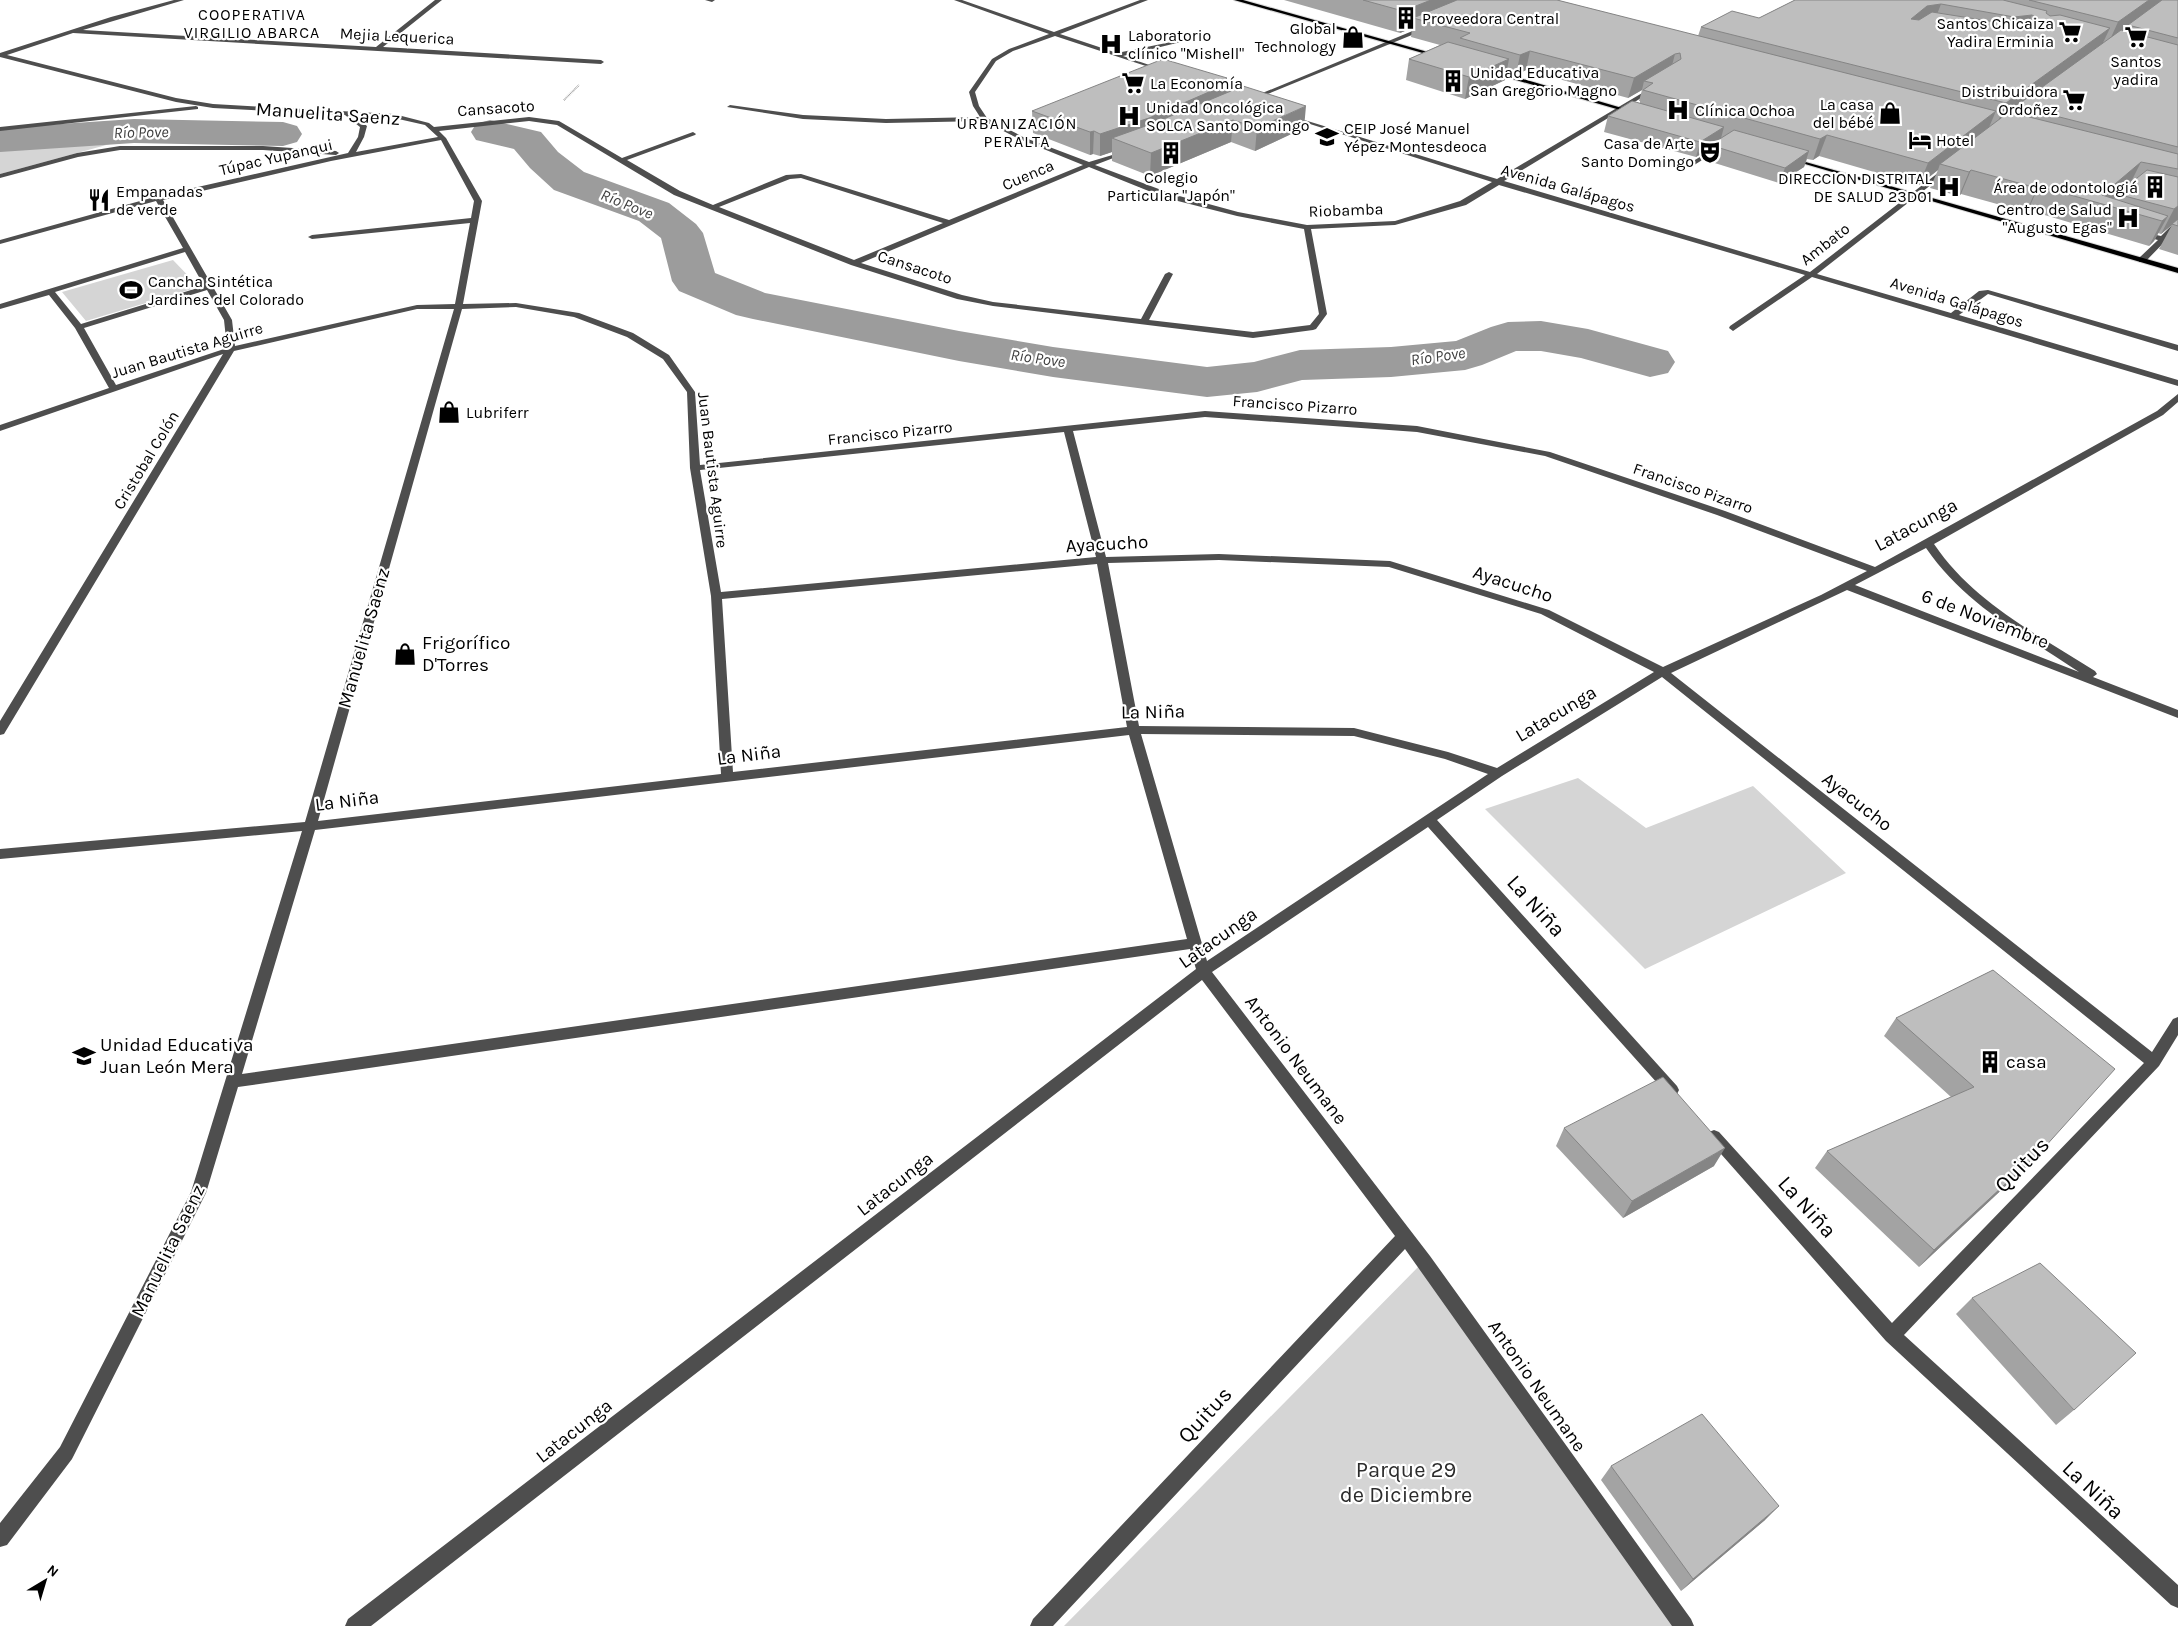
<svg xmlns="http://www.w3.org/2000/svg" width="2178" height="1626" viewBox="0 0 2178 1626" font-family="Karla,sans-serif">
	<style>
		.green { fill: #d5d5d5 }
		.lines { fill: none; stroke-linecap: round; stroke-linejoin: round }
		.river { fill: #9c9c9c; fill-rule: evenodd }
		.major-casing { stroke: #dbdbdb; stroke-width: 2 }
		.path { stroke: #707070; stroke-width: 2; stroke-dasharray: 0.5 1; stroke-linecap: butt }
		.minor { fill: #4e4e4e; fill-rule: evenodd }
		.major { fill: #000; fill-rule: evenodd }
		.wall { fill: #a3a3a3 }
		.shaded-wall { fill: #858585 }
		.building { fill: #bebebe; stroke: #858585; fill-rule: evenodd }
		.labels { text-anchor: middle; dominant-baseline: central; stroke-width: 4.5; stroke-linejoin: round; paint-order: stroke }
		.far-neighbourhood-label { font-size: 16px; letter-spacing: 1px; fill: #000; stroke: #fff }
		.far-poi-label { font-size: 16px; fill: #000; stroke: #fff; text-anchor: start }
		.far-street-label { font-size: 16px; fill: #000; stroke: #fff }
		.far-water-label { font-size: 16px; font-style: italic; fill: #3d3d3d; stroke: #fff }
		.street-label { font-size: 19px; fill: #000; stroke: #fff }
		.poi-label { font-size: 19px; fill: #000; stroke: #fff; text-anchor: start }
		.near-street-label { font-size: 22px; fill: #000; stroke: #fff }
		.near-park-label { font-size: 22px; fill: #2c2c2c; stroke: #fff }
	</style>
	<rect width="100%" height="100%" fill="#fff"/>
	<path class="green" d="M6,143l104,1 -110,30v-30z
		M173,260l26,27 -113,34 -24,-29z
		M1578,778l68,50 107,-42 93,87 -201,96 -160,-160z
		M1424,1261l260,365h-620z"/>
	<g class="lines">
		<path class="river" d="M134,119l149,3 14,4 5,8 -5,8 -14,4 -149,-3 -134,9v-24z
			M490,120l51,12 17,20 26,20 85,31 27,21 7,9 12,40 50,20 194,38 94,16 154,20 47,-5 46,-12 91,-3 65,-6 35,-14 17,-5 33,-1 47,8 80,22 7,11 -7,11 -18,4 -69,-19 -40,-7h-25l-34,14 -17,5 -74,7 -89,3 -45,12 -50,5 -154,-20 -94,-16 -206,-42 -17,-4 -57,-24 -7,-10 -11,-43 -22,-17 -85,-31 -24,-22 -16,-19 -38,-9 -5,-8 5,-8z"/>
		<defs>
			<path id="major" d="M1234,0h9l199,56 -5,1z
				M1488,70h4l147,43 -5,1 -146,-42z
				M1788,157l390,111v5l-390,-114z"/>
		</defs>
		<use href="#major" class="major-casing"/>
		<path class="path" d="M564,100l15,-15"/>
		<path class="minor" d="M174,0h10l-101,30 293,17 59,-47h7l-59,47 218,13 3,2 -3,2 -528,-31 -66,22 169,43 37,6 181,10 35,9 5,4 95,-10 30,4 63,37 71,-26 3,2 -1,1 -68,25 53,31 33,14 73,-30 15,-1 148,46 134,-55 -64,-26 -35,-18 -98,2 -83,-4 -76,-12 3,-2 73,10 83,4 94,-2 -7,-11 -4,-14 23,-33 17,-10 40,-15 -95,-34h8l92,32 86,-32h8l-88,34 57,19 64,-13v2l-58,14 41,14v2l-109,-36 -42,15 -17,10 -21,31 4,14 8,12 36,19 66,25 40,-12v2l-34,13 77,29 66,18 69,13 88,-4 65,-20 32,-19 -204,-65v-2l209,64 157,-93 2,3 -152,92 306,91 137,-106h3v4l-133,104 134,39 28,-22 9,-1 190,55v6l-190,-57 -29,21 219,65v6l-366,-109 -79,54 -4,-3 1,-2 75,-51 -306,-90 -33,20 -71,20 -84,4 16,85 -11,15 -3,1 -60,8 -260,-32 -36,-7 -106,-34 -177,-70 -117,-70 -28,-4 -90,10 7,7 36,63 -19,103 53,-1 63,10 54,20 36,22 26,37 5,73 505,-54 212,15 133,26 175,59 150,56 282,-156 21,-17v8l-15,13 -229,129c40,59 103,90 161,127l2,3 -4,3 85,33v8l-331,-128 -176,83 481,379 21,-33 5,-2v18l-19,31 -255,269 274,250v23l-7,-3 -285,-264 -180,-204 3,-5 5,-2 5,2 173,191 252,-260 -482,-386 -160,99 -65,44 240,266 2,4 -2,4 -5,2 -5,-2 -239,-267 -216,145 218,284 261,363 3,7h-22l-267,-377 -352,377h-23l3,-7 362,-383 -193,-256 -831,646h-26l3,-7 848,-650 -6,-20 -952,138 -32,106 -134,266 -65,86 -7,2v-24l60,-76 131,-255 111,-361 -302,28v-10l305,-27 149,-513h-37l-183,42 -230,383 -4,1v-14l223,-367 -223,77v-6l109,-37 -34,-60 -26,-33 -49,14v-5l183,-56 -27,-47 -156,43v-4l158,-44 190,-43 10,-16 2,-10 -15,-12 -132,-7 -37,-6 -176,-45v-4l111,-36zM354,116l40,2 31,7 13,12 -82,15 8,-15 3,-11zM441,140l33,61 -3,17 -159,17 -4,2 4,2 158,-16 -15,81 -38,1 -182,41 -3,-26 -69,-120 168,-39zM1089,167l77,31 71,18 67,13 15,85 -9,11 -57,7 -104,-12 24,-46 -4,-2 -4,2 -24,45 -148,-17 -31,-7 -101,-32zM801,178l142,45 -89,37 -135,-53 71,-28zM185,252l19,34 -123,38 -26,-32zM207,290l17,30 3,28 -111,37 -32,-57zM516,307l58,10 53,20 36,22 24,33 3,76 21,128 10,178 -403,47 144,-512zM1205,417l212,15 128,24 172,59 150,56 -46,24 -158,72 -114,-57 -159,-49 -171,-7 -113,3 -33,-126zM1064,432l32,125 -375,35 -21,-122zM1926,548c40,58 97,86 153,124l-224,-87zM1219,560l170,7 152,47 113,58 -157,96 -49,-16 -94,-24 -215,-2 -31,-163zM1097,564l30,163 -394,45 -11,-173zM1141,734l213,2 91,23 43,15 -281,187zM1129,735l58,204 -945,135 73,-244z
			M705,0h10l-3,2z
			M1427,25l2,3 -176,72 -5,-1z
			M196,106l2,1v2l-198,22v-4z
			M120,146h143l73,5 3,2 -3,2 -73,-5h-143l-42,7 -78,21v-4l77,-21z
			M1718,146l5,1 -32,20 -6,-1z
			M2175,222h3v6l-33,34h-6v-4l19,-18 -20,-5v-4l23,5z"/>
		<use href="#major" class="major"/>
	</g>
	<path class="wall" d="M1284,0h273l141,36 3,-9 58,-9 36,-18h383v255l-19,-6 13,-24 -11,9 -3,-1 -4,8 -5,5 -121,-36 -2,2 -65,-18 -2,2 -29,-8 8,-18 -19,15 -100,-29 -6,4 -6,-1 -3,8 -25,16 -74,-23 4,-11 -13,8 -92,-25 4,-16 32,-13v-2h-1l3,-11 -14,8 -102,-28 -10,5 -10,-3 -1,8 -40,19 -59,-19 3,-21 31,-14 -29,-8 1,-9 -12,5z
		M1227,81l5,1 -1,9 73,37 -49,23 -24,-9 -81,34 -38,-15v-9l-12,4 -7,-2 -3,1 -57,-22 -1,-22z
		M1993,970l34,196 -108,101 -104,-99 12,-17 124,-54 -67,-61 12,-18z
		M1564,1128l150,38 -91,52 -67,-72z
		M1972,1298l102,112 -18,15 -100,-111z
		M1611,1466l154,54 -84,71 -80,-111z"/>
	<path class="shaded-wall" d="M1431,0h50l-68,18 -1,10 -12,5 3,-22z
		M2149,0h18l-39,25 -3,5 -17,14 10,-22z
		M1941,4l-8,21 -22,-6 16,-13z
		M2032,15l-9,21 -18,2 9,-21z
		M2110,28l-10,21 -84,57 -2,7 -18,13 10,-23z
		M1530,51l-4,19 -10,5 4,-20z
		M1675,54l-5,19 -26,8 -2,9 -14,8 6,-20z
		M1509,59l-4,21 -40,19 4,-22z
		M1227,78v6l5,-2 -2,22 -118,34v14l-12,4v-22z
		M1306,106l-2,22 -49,23 2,-23z
		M1996,111l-9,21 -47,32 -2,6 -19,15 9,-22z
		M1233,120l-2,22 -81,34 1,-23z
		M1724,127l-4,15 -10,3 -1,4 -13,8 4,-15z
		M1094,131l-1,23 -3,1v-23z
		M1827,135l-8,21 -6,4 7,-21z
		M1809,151l-5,16 -25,16 6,-15z
		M2141,162l-12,24 -12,8 -1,3 -10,8 -4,-10z
		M1971,170l-10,24 -2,2 10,-24z
		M2039,186l-11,24 -2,2 11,-24z
		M2178,206v14l-17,14 13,-25z
		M2168,216l-14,25 -5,5 13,-25z
		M1725,1148l-11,18 -91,52 9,-17z
		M2043,1149l-16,17 -108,101 15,-17z
		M1779,1506l-14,14 -84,71 12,-12z"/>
	<path class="building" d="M1363,0h68l-28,11z
		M1457,0h100l439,111 -68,52 -101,-28 -7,4 -177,-49 10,-7 -9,-2 37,-22 -1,-6 -5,1 -41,24 -104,-27 -10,4 -60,-17 10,-5 -57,-15z
		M1795,0h208l44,11 -1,2 4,3 10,-1 50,13 -104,75 -305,-76 31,-16 27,7zM1941,4l73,13 18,-2 5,3 -23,7 -82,-13 -13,8 -8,-1 16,-13z
		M2029,0h120l-31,22z
		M2162,0h16v38l-50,-13z
		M2121,30l57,15v102l-162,-41z
		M1448,42l61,17 -40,18 -60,-18z
		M1163,59l64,19 -3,2 8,2 -83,36 -49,16 -6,-3 -4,1 -58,-21z
		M1243,86l63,20 -49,22 -24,-8 -82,33 -39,-15 42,-15z
		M1632,101l92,26 -24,15 -92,-26z
		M2009,112l169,42v15l-37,-7 -39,33 66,21 -6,5 -123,-35 -2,2 -66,-18 -2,2 -29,-8z
		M1734,130l75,21 -24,17 -75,-23z
		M2147,170l31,7v29l-4,3 -57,-15z
		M2178,219v7l-6,-2z
		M1993,970l122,99 -72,80 -109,101 -107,-99 147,-64 -78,-69z
		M1663,1077l62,71 -93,53 -68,-73z
		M2040,1263l96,90 -62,57 -102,-112z
		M1702,1414l77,92 -86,73 -82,-113z"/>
	<defs>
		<symbol id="building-bare" viewBox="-9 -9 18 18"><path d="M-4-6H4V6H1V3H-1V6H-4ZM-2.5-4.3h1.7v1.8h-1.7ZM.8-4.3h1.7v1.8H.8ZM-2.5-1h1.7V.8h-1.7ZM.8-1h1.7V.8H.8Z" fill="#000" stroke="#fff" stroke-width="2.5" paint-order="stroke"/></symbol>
		<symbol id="supermarket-bare" viewBox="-9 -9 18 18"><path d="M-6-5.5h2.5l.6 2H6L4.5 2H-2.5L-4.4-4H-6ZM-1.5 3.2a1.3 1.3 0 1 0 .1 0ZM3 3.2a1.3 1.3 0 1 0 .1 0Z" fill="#000" stroke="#fff" stroke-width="2.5" paint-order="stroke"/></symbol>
		<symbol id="shop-bare" viewBox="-9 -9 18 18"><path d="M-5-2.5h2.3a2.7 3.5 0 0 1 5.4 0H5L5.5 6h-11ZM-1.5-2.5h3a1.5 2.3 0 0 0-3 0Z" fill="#000" stroke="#fff" stroke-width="2.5" paint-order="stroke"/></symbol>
		<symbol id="hospital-bare" viewBox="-9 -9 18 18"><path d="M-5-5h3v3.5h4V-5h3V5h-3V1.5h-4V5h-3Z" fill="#000" stroke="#fff" stroke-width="2.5" paint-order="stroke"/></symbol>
		<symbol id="school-bare" viewBox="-9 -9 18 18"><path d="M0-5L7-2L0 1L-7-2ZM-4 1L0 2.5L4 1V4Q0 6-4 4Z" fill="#000" stroke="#fff" stroke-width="2.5" paint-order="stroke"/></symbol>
		<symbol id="hotel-bare" viewBox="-9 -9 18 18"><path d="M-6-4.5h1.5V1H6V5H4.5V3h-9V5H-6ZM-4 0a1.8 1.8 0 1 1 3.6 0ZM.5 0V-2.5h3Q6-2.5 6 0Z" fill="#000" stroke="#fff" stroke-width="2.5" paint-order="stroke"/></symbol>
		<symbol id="theatre-bare" viewBox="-9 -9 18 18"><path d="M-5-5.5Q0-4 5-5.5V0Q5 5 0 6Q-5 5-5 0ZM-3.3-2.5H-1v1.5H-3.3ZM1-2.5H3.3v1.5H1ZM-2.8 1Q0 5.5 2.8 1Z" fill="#000" stroke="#fff" stroke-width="2.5" paint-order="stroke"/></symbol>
		<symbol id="restaurant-bare" viewBox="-9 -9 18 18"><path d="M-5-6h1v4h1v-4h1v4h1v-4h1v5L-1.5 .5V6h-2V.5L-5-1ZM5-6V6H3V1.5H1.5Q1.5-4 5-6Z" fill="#000" stroke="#fff" stroke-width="2.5" paint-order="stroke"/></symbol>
		<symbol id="stadium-bare" viewBox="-9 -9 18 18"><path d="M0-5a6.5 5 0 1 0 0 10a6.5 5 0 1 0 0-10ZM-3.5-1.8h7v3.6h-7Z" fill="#000" stroke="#fff" stroke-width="2.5" paint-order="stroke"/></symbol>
	</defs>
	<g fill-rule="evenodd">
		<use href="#building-bare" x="1390" y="2" width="32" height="32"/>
		<use href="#supermarket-bare" x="2054" y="16" width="32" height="32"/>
		<use href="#shop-bare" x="1337" y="21" width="32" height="32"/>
		<use href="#supermarket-bare" x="2120" y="21" width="32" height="32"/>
		<use href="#hospital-bare" x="1095" y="28" width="32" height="32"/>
		<use href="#building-bare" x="1437" y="65" width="32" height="32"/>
		<use href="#supermarket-bare" x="1117" y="67" width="32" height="32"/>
		<use href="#supermarket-bare" x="2058" y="84" width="32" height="32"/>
		<use href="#hospital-bare" x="1662" y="94" width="32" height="32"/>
		<use href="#shop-bare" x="1874" y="97" width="32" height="32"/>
		<use href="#hospital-bare" x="1113" y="100" width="32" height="32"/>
		<use href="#school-bare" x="1311" y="121" width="32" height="32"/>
		<use href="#hotel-bare" x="1904" y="124" width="32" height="32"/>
		<use href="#theatre-bare" x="1694" y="136" width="32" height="32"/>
		<use href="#building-bare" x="1155" y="137" width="32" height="32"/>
		<use href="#hospital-bare" x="1933" y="171" width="32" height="32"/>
		<use href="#building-bare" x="2139" y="171" width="32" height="32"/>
		<use href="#restaurant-bare" x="83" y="184" width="32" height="32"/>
		<use href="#hospital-bare" x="2112" y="202" width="32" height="32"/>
		<use href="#stadium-bare" x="115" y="274" width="32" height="32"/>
		<use href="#shop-bare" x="433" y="396" width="32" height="32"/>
		<use href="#shop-bare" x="389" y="638" width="32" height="32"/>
		<use href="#school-bare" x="68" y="1040" width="32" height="32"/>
		<use href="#building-bare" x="1974" y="1046" width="32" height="32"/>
	</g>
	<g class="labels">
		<g class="far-neighbourhood-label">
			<text x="252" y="14">COOPERATIVA<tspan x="252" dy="18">VIRGILIO ABARCA</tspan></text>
			<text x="1017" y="123">URBANIZACIÓN<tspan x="1017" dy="18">PERALTA</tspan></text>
		</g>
		<g class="far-poi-label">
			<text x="1422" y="18">Proveedora Central</text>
			<text x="2054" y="23" text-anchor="end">Santos Chicaiza<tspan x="2054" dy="18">Yadira Erminia</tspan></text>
			<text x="1336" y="28" text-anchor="end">Global<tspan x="1336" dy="18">Technology</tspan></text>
			<text x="1128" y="35">Laboratorio<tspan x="1128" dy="18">clínico "Mishell"</tspan></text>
			<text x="2136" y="61" text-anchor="middle">Santos<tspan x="2136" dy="18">yadira</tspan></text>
			<text x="1470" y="72">Unidad Educativa<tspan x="1470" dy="18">San Gregorio Magno</tspan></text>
			<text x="1150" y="83">La Economía</text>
			<text x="2058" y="91" text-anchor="end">Distribuidora<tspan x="2058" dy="18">Ordoñez</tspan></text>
			<text x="1874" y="104" text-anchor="end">La casa<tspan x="1874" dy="18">del bébé</tspan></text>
			<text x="1146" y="107">Unidad Oncológica<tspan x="1146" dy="18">SOLCA Santo Domingo</tspan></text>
			<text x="1695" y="110">Clínica Ochoa</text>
			<text x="1344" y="128">CEIP José Manuel<tspan x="1344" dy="18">Yépez Montesdeoca</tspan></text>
			<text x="1936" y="140">Hotel</text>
			<text x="1694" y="143" text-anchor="end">Casa de Arte<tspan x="1694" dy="18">Santo Domingo</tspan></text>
			<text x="1171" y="177" text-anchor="middle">Colegio<tspan x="1171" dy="18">Particular "Japón"</tspan></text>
			<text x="1932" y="178" text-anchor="end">DIRECCION DISTRITAL<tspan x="1932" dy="18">DE SALUD 23D01</tspan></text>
			<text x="2138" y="187" text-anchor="end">Área de odontologiá</text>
			<text x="116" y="191">Empanadas<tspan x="116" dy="18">de verde</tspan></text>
			<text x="2112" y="209" text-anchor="end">Centro de Salud<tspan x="2112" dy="18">"Augusto Egas"</tspan></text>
			<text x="148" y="281">Cancha Sintética<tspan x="148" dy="18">Jardines del Colorado</tspan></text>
			<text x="466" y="412">Lubriferr</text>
		</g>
		<g class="far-street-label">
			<text transform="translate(397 36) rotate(3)">Mejia Lequerica</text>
			<text transform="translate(496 108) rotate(-4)">Cansacoto</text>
			<text transform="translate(276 157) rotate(-13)">Túpac Yupanqui</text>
			<text transform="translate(1028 175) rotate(-23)">Cuenca</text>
			<text transform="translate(1568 188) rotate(16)">Avenida Galápagos</text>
			<text transform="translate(1346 210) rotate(-2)">Riobamba</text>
			<text transform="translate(1825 244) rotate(-38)">Ambato</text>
			<text transform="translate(915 267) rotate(18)">Cansacoto</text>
			<text transform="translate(1957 302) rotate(17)">Avenida Galápagos</text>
			<text transform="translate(187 350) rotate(-17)">Juan Bautista Aguirre</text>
			<text transform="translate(1295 405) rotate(4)">Francisco Pizarro</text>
			<text transform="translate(890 433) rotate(-6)">Francisco Pizarro</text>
			<text transform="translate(146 460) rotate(-59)">Cristobal Colón</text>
			<text transform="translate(713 470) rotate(83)">Juan Bautista Aguirre</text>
			<text transform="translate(1693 488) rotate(19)">Francisco Pizarro</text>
		</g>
		<g class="far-water-label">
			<text transform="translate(141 132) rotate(-1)">Río Pove</text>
			<text transform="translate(627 204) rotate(22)">Río Pove</text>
			<text transform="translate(1438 356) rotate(-8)">Río Pove</text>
			<text transform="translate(1038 358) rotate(8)">Río Pove</text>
		</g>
		<g class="street-label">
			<text transform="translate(328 114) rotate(4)">Manuelita Saenz</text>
			<text transform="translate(1916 525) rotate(-28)">Latacunga</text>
			<text transform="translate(1107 544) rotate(-3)">Ayacucho</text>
			<text transform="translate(1513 584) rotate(18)">Ayacucho</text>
			<text transform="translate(1985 619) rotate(21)">6 de Noviembre</text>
			<text transform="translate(364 638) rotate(-74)">Manuelita Saenz</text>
			<text transform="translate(1153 712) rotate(-1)">La Niña</text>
			<text transform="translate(1556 714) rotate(-31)">Latacunga</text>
			<text transform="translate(749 755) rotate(-7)">La Niña</text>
			<text transform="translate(347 801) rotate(-7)">La Niña</text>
			<text transform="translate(1857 802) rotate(38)">Ayacucho</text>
			<text transform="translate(1218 938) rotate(-35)">Latacunga</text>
			<text transform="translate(1296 1060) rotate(53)">Antonio Neumane</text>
			<text transform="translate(895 1184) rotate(-38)">Latacunga</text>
			<text transform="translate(168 1251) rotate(-64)">Manuelita Saenz</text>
			<text transform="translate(1537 1386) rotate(55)">Antonio Neumane</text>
			<text transform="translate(574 1431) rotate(-38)">Latacunga</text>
		</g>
		<g class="poi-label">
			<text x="422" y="643">Frigorífico<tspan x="422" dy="22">D'Torres</tspan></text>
			<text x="100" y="1045">Unidad Educativa<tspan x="100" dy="22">Juan León Mera</tspan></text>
			<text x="2006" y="1062">casa</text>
		</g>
		<g class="near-street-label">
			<text transform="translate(1536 906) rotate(48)">La Niña</text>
			<text transform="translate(2022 1165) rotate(-46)">Quitus</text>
			<text transform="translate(1807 1207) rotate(48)">La Niña</text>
			<text transform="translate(1205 1415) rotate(-47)">Quitus</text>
			<text transform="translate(2093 1490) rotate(43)">La Niña</text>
		</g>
		<g class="near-park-label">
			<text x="1406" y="1470">Parque 29<tspan x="1406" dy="25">de Diciembre</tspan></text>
		</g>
	</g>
	<g transform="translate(45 1581) rotate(38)" stroke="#ffffff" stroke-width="4" paint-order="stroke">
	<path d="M0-4L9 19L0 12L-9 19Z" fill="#000000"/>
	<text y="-8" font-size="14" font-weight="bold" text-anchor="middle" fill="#000000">N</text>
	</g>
</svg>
